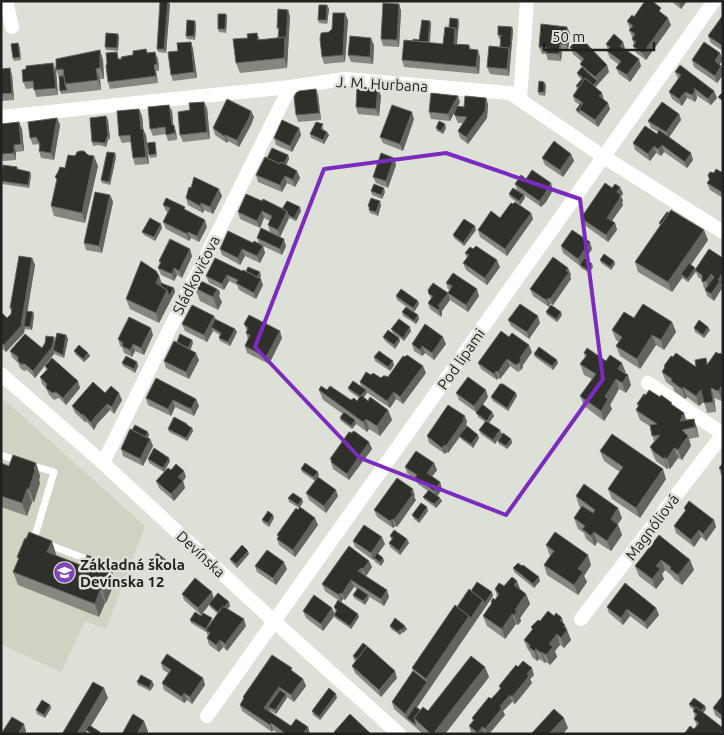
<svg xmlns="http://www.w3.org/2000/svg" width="724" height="735" viewBox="0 0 724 735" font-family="Ubuntu,sans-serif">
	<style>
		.built { fill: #cfd3c3 }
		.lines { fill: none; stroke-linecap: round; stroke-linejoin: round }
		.lane { stroke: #fff; stroke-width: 7 }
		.street { stroke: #fff; stroke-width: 14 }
		.wall { fill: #868880 }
		.shaded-wall { fill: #62655d }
		.building { fill: #2e3029; stroke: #62655d }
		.marked { fill: none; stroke: #7b2cbf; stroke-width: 4; stroke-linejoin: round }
		.labels { text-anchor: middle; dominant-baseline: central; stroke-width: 5; stroke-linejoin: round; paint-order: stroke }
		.street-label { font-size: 15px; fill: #21221f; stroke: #dde0d7 }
		.poi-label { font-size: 15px; font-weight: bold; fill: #21221f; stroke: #dde0d7; text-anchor: start }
	</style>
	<rect width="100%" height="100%" fill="#dde0d7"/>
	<path class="built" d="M1,397l144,129 -39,103 -21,-8 -24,51 -60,-28z"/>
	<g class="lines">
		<path class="lane" d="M1,455l19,6
			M30,465l24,7 -20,67 60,23"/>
		<path class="street" d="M6,1l6,26
			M520,99l7,-98
			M1,117l289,-30 55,-8 165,14 94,64 119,75
			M1,374l102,89 162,150 134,121
			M648,383l75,51
			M103,463l187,-376
			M581,619l142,-185
			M207,716l507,-715"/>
	</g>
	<path class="wall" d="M168,1l2,3 -4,49 -8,-1 -1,-3z
		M671,1h16l-6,8z
		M399,4l2,7 -2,36 -16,-1 -2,-7z
		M327,5l2,4 -2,15 -8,-1 -1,-3z
		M663,14l8,11 -25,35 -10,-7 -3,-7 1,-1 -2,-6 1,-1 -1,-1 -3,-7 1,-1 -3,-8z
		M723,15v36l-12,-8 -3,-7z
		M290,16l-3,52 -47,5 -4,-10 12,-25 9,-5 3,7 18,-2 1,-7 -2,-3z
		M227,17l-1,16 -7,-1 -1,-3z
		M348,20l-3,42 -21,2 -2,-7 7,-25z
		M430,21l1,3 -1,19 13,1 6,-17 10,-5 -2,22 12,1 2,4 9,8 -1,17 -75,-7 -2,-7 11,-19 6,-1z
		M196,25l-1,15 -8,-1 -1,-3z
		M512,27l1,4 -4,45 -19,-2 -3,-7 13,-20 1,-8h-2l-1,-4z
		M570,33l-2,18 -6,-1 -1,11 -13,-1 -2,-6h-4l-3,-7z
		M119,37l-1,14 -12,-1 -1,-3z
		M191,42l2,7 4,29 -24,3 -2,-6 7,-24z
		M623,42l2,7 16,17 -11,16 -11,-8 -3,-6 2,-4 -8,-6 -3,-7 1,-1 -2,-6z
		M18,43l2,4 1,13 -7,1 -1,-3z
		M374,45l-1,19 -22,-2 -3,-7z
		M570,47l39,25 -14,15 15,22 -12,18 -20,-14 -2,-3 4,-5 -5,-3 -2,-6 4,-7 -1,-3 5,-7 -3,-3 -1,-3 5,-6 -2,-3 2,-2 -9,-8z
		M146,49l2,4 10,6 1,12h-3l2,12 -48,6 -2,-7 12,-23 13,-4z
		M100,50l3,10 1,19h-4l1,11 -40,4 -1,-3 -1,-14 -3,-7z
		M692,60l31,10v5l-6,8 -23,-16z
		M1,69l11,6 2,25 -13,1z
		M56,70l2,25 -22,2 -2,-9 -8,1 -3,-7z
		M675,72l39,19 3,7 -6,7 -15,-10 1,3 -2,4 -8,-4 -5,8 -10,-7 -3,-7 9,-13z
		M546,85l-1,11 -6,-1 -1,-3z
		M316,89l2,6 3,25 -23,2 -2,-7z
		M378,89l3,7 -2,20 -21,-2 -2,-7z
		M486,98l2,7 -1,13 -19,26 -8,-6 -2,-7 5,-8h-5l-1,-2 -3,-7 1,-3 -5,10 -19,-2 -2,-7 31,-10 -2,4 6,1z
		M207,108l3,31 -27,3 -3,-7z
		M139,109l3,7 1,13 3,6 3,29 -14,1 -2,-7 -2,-16 -9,1 -3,-7z
		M172,111l1,14 3,7 1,8 -9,1 -2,-7 -13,2 -3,-7z
		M251,111l3,6 -3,8 -12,22 -11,-6 -1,2 -12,-8 -2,-7z
		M679,114l2,6 -12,17 24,23 -6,8 -23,-16 -3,4 -5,-3 -6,8 -15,-11 -2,-7 24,-9 1,-2 -7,-4 -3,-7z
		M106,116l2,4 2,19 -2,1 -2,7 -8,-2 -5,1 -1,-4z
		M57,118l3,7 -6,35 -13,-2 -2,-7v-5l-1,-2 -5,1 -3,-7z
		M414,119l-11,32 -20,-8 -3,-6z
		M1,124l21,5 2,22 -8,1v8l-13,1 -2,-6z
		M324,127l-1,3 6,5 -5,9 -13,-6 -1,-4z
		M299,128l2,7 -9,17 -16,-7 -2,-7z
		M436,128h10l-3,6 -6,-3z
		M155,142l1,4 1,11 -7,1 -1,-3z
		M571,154l3,7 -11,16 -18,-12 -3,-7z
		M288,155l1,4 -3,6 11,6 3,7 -5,9 -8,-4 -5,9 -24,-10 -2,-7 11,-17z
		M75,156l23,10 -13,57 -31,-7 -3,-10 6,-25 -2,-4 10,-9z
		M116,157l-6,28 -8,-2 -1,-3z
		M394,158l2,7 -8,23 -12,-5 -3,-6z
		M723,173v25l-13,-8 -3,-7 2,-3 -1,-5z
		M31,175l-2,13 -27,-4 -1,-3v-1z
		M526,179l27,11 -7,12 -5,5 -17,-12 1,3 -5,7 -10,-8 -1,-3 8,-4 -2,-6z
		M620,187l3,7 -2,2 2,5 -1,2 1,2 -11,16 3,2 2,7 -9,12 -25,-18 -2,-6z
		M371,191l14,1 -3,7 -10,-4z
		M110,195l3,7 -11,51 -16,-3 -2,-7z
		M222,196l-9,18 -9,-4 -1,3 -15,-8 -2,-7z
		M262,201l20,8 19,2 -5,10 -7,-3 -9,19 -10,-5 -2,-7 2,-4 -6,-3 -4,10 -20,-9 -2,-7z
		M513,204l18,9 2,6 -26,37 -27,-19 -2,-7 22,-12z
		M163,205l23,5 21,17 -8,15 -8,-4 -2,3 -23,-12 -3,-7 5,-10 -2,-1z
		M381,205l-3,11 -8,-3 -2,-7z
		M659,223l49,17 -17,25 4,3 1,2 13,-21 13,39 -8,13 -7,-5 -2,-6v-2l-1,1 -2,-9 -4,-3 -2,-5 -8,10 -6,-4 -10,14 -34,-20 -3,-10 25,-36z
		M162,228l-7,13 -11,-6 -2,-3z
		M476,230l-12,16 -10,-8 -1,-3z
		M257,238l29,8 -4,9 -19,-9 2,7 -5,10 -15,-7 -5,9 -18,-10 -2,-6 33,-6 6,1z
		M561,246l31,3 -7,10 8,8 -4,6 -8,-5 -1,-2 -17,-13z
		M473,249l27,18 -13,18 -21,-15 -3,-7 4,-5 -2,-5z
		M192,256l-10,22 -5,-3 -3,6 -13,-6 -3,-7 2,-4 -1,-3z
		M32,258l3,7 -8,46 7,4 -2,15 -7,-1v-2l-1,6 -18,19 -5,-4v-36l6,6 4,-4v-3l-1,-3z
		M600,260l14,1 1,3 -4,6 -10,-7z
		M568,268l3,7 -1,1 1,3 -18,26 -3,-1 -1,3 -16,-11 -3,-7z
		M242,271l19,5 -1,2 3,7 -7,14 -17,-9 -2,-5 -8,-4 -5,9 -15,-7 -3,-7z
		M159,276l2,7 13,5 1,4 -16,31 -29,-14 -4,-10z
		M446,283l33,13 -11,16 -18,-12 -8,11v3l-1,3 -11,-8 -2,-6 3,-4 -2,-5 19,-1 2,-3 -2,-1z
		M195,288l25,5 -1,3 3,6 -4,8 -18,-9z
		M396,296l23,8 -5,8 -17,-12z
		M402,312l16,3 1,4 -3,5 -13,-8z
		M546,312l16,3 -5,7 -10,-7z
		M214,316l1,3 20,10 2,3 -7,14 -10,-5 -1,-3 1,-3 -7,-4 -6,11 -22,-11 -3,-7z
		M634,318l38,4 4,10 -12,18 -8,-5 -16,24 -20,-13 -4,-10 3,-4 -3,-2 -4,-10z
		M508,320l32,3 -11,16 -18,-13z
		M244,324l38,14 -13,26 -22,-11 -2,-7 3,-7 -2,-6 1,-2z
		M708,327l2,3 -6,8 -9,-6 -1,-4z
		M391,329l20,2 -7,10 -11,-8z
		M66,335l2,4 -4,19 -10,-4 -19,24 -8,-8 -3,1 -4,-3 -2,-5 -6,-6 -2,-6 32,-3z
		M153,335l-9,20 -9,-4 -3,6 -8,-4 -2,-6 -2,-1 -2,-7z
		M383,337l16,1 1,3 -5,8 -10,-8z
		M192,340l1,3 -3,7 9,10 -10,19 -23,-11 -2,-7 13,-18v-1z
		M412,344h34l-12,16 -9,-7 -3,3 -8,-5z
		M74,351l14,2 2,3 -6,6 -8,-7z
		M532,352l-9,13v2l-2,3 -3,2 -8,-6 -10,13 -2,-1 -1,2 -16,-11 -3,-6z
		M584,353l47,32 -5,8 -7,-4 -9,16 2,4 -8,12 -20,-15 -4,-10 12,-17 -8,-4 -4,-11 5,-7z
		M534,354l23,6 1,3 -5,7 -18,-13z
		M374,357l20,8 -4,6 -15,-10z
		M673,357l23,10 10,-9 16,43 -8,-3 2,14 -9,1 -3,-11 -5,4 -12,-9 -2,2 -11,-8 -1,-4 -7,-5 -4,-10 3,-4 -1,-2z
		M137,362l1,4 -3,7 -12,-7 -1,-3z
		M45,366l33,15 2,7 -14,17 -7,-7 -5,2 -5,-5 -3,-7 -4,-4 -2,-7 6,-7z
		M426,373l-23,31 -7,-5 -6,9 -24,-16 1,1 -3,4 4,4 20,9 4,10 -12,16 -11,-7 -2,3 -11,-8 -4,5 -11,-8 -1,-3 3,-4 -20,-14 -4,-10h8l24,10 6,1 2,-3 -10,-7 -1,-3 13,-1 -1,-5 11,-7 10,3z
		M105,393l17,7 -8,14 -4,-4 -13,14 -3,6 -8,-9 -1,1 -10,-9 -3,-7z
		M456,393l32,4 -5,8 9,7 2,4 -5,7 13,11 -7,10 -14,-10 -2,-4 6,-8 -7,-5 -1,-4 -18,-13z
		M517,396l-9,15 -15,-10 -2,-4z
		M146,398l50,1 3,7 -5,10 -19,-9 -4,9 -23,-11z
		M637,404l37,2 10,7 2,7 8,-1 3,10 2,8 -10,2 2,7 -9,14 -4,-2 -8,11 -2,-1 -1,1 -11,-8 -2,-4 -4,-10 4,-5 -3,-15 -11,-7 -4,-10 2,-4z
		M465,416l2,6 -1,2 1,2 12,12 -6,10 -12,-9 -1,-2 -12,16 -1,-1 -2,2 -16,-11 -2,-7z
		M188,426l4,2 1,3 -6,10 -18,-9 -1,-3z
		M149,435l-1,3 2,1 3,7 -10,20 -20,-10 -2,-7z
		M511,439l1,4 -5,6 -8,-5 -1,-3z
		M369,442l3,7 -23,31 -16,-11 -2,-7v-1l-1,-2z
		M600,451l66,28 -26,39 -28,-19 -4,-10 12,-17 -16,-11z
		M148,459l22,2 -6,11 -15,-9z
		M1,463l8,3 27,-3 4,13 -1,4 1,3 -6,19h-2l-5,14 -26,-9z
		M434,463l3,7 -5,7 8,5 2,7 -4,7 4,5 -6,7 -11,-8 -2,-3 5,-6 -10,-7 -2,-4 -9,-7 -2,-6z
		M723,463v13l-2,-1 -2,-7z
		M301,469l18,6 -4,6 -13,-9z
		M171,470l15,7 -3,4 2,7 -11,13 -15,-13 -3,-7z
		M306,493l32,3 -12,17 -17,-13z
		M415,496l-1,1 2,3 -19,27 -2,-1 -2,2 -16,-11 -3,-7z
		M576,496l46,22 -4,6 4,11 -11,16 -14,-9 -2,4 -9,-7 -2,-6 -6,-4 -4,-11 7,-10 -2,-2z
		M288,498l14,1 1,3 -3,5 18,18 -23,32 -16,-12 -2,-6 1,-2 -1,-2 22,-27 -10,-6z
		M684,508l30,12 2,7 -10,14 -5,-4 -7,10 -18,-14 -2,-7 11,-15z
		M428,511l-9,12 -5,-4 -2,-4z
		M274,518l-5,9 -6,-4 -1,-3z
		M659,535l31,25 4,10 -12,15 -8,-6 -2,-3 -7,-6 -3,4 2,5 -8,10 -17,-13 -4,-10z
		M390,536l19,7 -9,12 -10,-8 -1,-4 3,-3z
		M353,541l32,3 -7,10 5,4 1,3 -3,5 -6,-4 -1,-3 -1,1 -18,-13z
		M546,545l45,20 -7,11 3,6 -9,13 -31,-20 -3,-10 6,-9z
		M56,554v1l27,11 27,-2 4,13 -1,4 1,3 -8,19h-1l-6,14 -81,-32 -5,-13 5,-12 -1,-3z
		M249,554l-12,14 -6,-6 -1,-3z
		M154,558l13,3 2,4 -4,5 -10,-8z
		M369,561l3,6 -6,9 23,21 -5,9 -16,-10 1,2 -4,7 -11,-7 -1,-3 4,-6 -3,-2 -9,13 -2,-1 -2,3 -16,-11 -3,-7z
		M255,566l32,3 -11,16 -19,-13z
		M522,566l18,15 -6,7 -20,-16 -1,-4z
		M504,586l17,4 5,4 4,10 -10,14 1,3 -3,4 -2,-1 -11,15 -18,-13 -4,-10 9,-12 -1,-2 4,-2 2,-4 -2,-7z
		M471,591l21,1 1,4 -76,111 3,3 8,1 57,-44 4,10 -44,57h-22l-29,-25 -2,-7 21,-31 -1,-3 45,-61z
		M182,594l32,4 15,4 1,4 -3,3 19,17 -19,25 -4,-4 -4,5 -10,-7 -2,-7 1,-2 -2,-4 -15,-9 -1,-3 11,-4 12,4 4,-7 -7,-6 -1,-3 -8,11 -17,-15z
		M334,607l25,10 -8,12 -16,-11 -1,-2 -11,15 -17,-13 -3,-7 29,-3 3,6 1,-3h-1z
		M607,607l49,1 3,7 -12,14 -17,-13 -7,9 -14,-12z
		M540,621l23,2 4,7 4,10 -7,8 -4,-3 -5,6 2,6 -7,8 -4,-3 -1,1 -6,-4 -2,2 -5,-4 -2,-5 -2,-2 -4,-10 8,-10 -1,-3z
		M390,626h15l2,3 -4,4 -1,-1 -2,3 -9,-6z
		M353,656l44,22 -16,19 -26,-24 -3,-7 4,-5 -2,-1z
		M161,663l42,15 2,7 -13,19 -5,-4 -3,3 -20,-13 -2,-7 6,-10 -5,-3z
		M293,672l10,7 3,7 -12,16 -7,-5 -11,17 -6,-3h-1l22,15 17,1 2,7h-31l-6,-4 -1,2 -30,-21 -2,-6 3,-6v-2z
		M534,675l-4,4 2,4 -17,21 -3,-2 -9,9 2,4 -16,19h-16l-2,-1 -2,-7 4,-5 -1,-3 28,-29 -1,-3z
		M137,682l17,3 -4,6 -12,-6z
		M723,695v26l-8,-6 -2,-7z
		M337,698l-17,22 -7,-5 -1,-4z
		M689,704l16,2 1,3 -3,4 20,15 -29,1 3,-3 -3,-7 1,-2 -2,-6 1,-1 -4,-3z
		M50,705l1,3 -6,10 -8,-4 -1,-4z"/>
	<path class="shaded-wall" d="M168,1l2,3 -4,49 -2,-4z
		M680,1h7l-6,8 -2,-7z
		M399,4l2,7 -2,36 -2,-7z
		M327,5l2,4 -2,15 -1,-4z
		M288,10l2,6 -3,52 -3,-10 1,-21z
		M345,13l3,7 -3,42 -2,-7z
		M226,14l1,3 -1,16 -1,-4z
		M668,18l3,7 -25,35 -3,-7z
		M458,19l1,3 -3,29 -2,-7 1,-16z
		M195,21l1,4 -1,15 -1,-4z
		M430,21l1,3 -2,25 -1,-4z
		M512,27l1,4 -4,45 -2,-7 2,-21z
		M567,27l3,6 -2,18 -2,-7z
		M118,34l1,3 -1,14 -1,-3z
		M371,38l3,7 -1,19 -3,-7z
		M191,42l2,7 4,29 -3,-6z
		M623,42l2,7 -3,3 -2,-6z
		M560,44l2,6 -1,11 -2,-7z
		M100,50l3,10 1,19 -4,-11z
		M478,50l2,7 -1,17 -3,-7z
		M155,52l3,7 1,12 -2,-7z
		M720,53l3,7 -6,8 -2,-7z
		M639,59l2,7 -11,16 -3,-7z
		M53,63l3,7 2,25 -2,-7z
		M154,65l2,6 2,12 -2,-7z
		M607,65l2,7 -16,18 -1,-3 5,-6 -2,-4z
		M721,66l2,4v5l-6,8 -2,-7z
		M10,68l2,7 2,25 -2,-7z
		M96,69l4,10 1,11 -3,-10z
		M544,82l2,3 -1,11 -1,-4z
		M316,89l2,6 3,25 -2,-7z
		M378,89l3,7 -2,20 -3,-7z
		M695,91l2,7 -2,4 -3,-7z
		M714,91l3,7 -6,7 -3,-6z
		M685,92l2,6 -5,8 -3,-7z
		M602,93l2,7 -5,-4z
		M458,96l2,6 -10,19 -2,-7z
		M486,98l2,7 -1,13 -19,26 -2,-7z
		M204,102l3,6 3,31 -3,-7z
		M608,103l2,6 -12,18 -3,-7z
		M169,105l3,6 2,21 -2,-7z
		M139,109l3,7 2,19 -3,-6z
		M251,111l3,6 -3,8 -12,22 -2,-7z
		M412,112l2,7 -11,32 -3,-7z
		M679,114l2,6 -13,19 -2,-7z
		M106,116l2,4 2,19 -2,-3z
		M57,118l3,7 -6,35 -3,-7z
		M19,122l3,7 2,22 -3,-7z
		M445,124l1,4 -3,6 -2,-3z
		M174,125l2,7 1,8 -2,-7z
		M299,128l2,7 -9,17 -2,-6z
		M143,129l3,6 3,29 -3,-7z
		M327,132l2,3 -5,9 -1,-4z
		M225,135l3,6 -1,2 -3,-7z
		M107,137l1,3 -2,7 -1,-4z
		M14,145l2,7v8l-2,-7z
		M662,145l2,7 -3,4 -3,-7z
		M654,146l2,7 -6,8 -2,-7z
		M115,153l1,4 -6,28 -1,-3z
		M691,153l2,7 -6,8 -2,-6z
		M571,154l3,7 -11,16 -3,-7z
		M288,155l1,4 -5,11 -1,-4z
		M94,156l4,10 -13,57 -3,-10z
		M394,158l2,7 -8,23 -2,-7z
		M297,171l3,7 -5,9 -2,-7z
		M30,172l1,3 -2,13 -1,-3z
		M285,176l2,7 -5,9 -2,-7z
		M551,183l2,7 -7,12 -5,5 -2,-6z
		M620,187l3,7 -2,2 2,5 -1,2 1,2 -14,20 -2,-7 10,-26z
		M384,188l1,4 -3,7 -1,-4z
		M219,189l3,7 -9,18 -3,-7z
		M110,195l3,7 -11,51 -3,-7z
		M524,195l1,3 -5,7 -1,-4z
		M380,201l1,4 -3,11 -2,-4z
		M201,203l3,7 -1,3 -3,-7z
		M300,207l1,4 -5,10 -2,-3z
		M262,211l2,7 -4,10 -3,-7z
		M287,211l2,7 -9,19 -2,-7z
		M531,213l2,6 -26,37 -2,-7z
		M205,220l2,7 -8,15 -2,-6z
		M615,223l2,7 -9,12 -2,-7z
		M161,224l1,4 -7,13 -1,-4z
		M475,226l1,4 -12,16 -1,-3z
		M704,230l4,10 -25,36 -2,-2 1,4 -10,14 -4,-10z
		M188,232l3,6 -2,3 -2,-7z
		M284,239l2,7 -4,9 -2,-6z
		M590,242l2,7 -11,17 -3,-7z
		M263,246l2,7 -5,10 -3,-7z
		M190,249l2,7 -10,22 -3,-7z
		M242,249l3,7 -5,9 -2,-7z
		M32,258l3,7 -11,68 -18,19 -2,-7z
		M497,260l3,7 -13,18 -2,-7z
		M614,261l1,3 -4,6 -1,-3z
		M592,264l1,3 -4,6 -1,-3z
		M174,268l3,7 -3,6 -2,-7z
		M568,268l3,7 -1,1 1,3 -18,26 -3,-6z
		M695,268l1,3 -8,11 -1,-3z
		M260,272l1,4 -4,6 -1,-3z
		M723,272v11l-2,2 1,3 -8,13 -3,-7 7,-14z
		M711,274l3,7 -5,7 -3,-7z
		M227,275l2,6 -5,9 -2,-6z
		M159,276l4,10 -3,5 -4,-8z
		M261,279l2,6 -7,14 -2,-6z
		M174,288l1,4 -16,31 -3,-10 11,-23z
		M217,289l2,1 1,3 -1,3 3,6 -4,8 -5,-13z
		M477,289l2,7 -11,16 -2,-7z
		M448,293l2,7 -8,11v3l-1,3 -3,-7v-4z
		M548,298l2,6 -1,3 -3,-7z
		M418,301l1,3 -5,8 -1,-4z
		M33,312l1,3 -2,15 -2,-3z
		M561,312l1,3 -5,7 -1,-3z
		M418,315l1,4 -3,5 -2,-3z
		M214,316l3,6 -6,5 2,4 -6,11 -3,-7z
		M538,316l2,7 -11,16 -2,-7z
		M672,322l4,10 -12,18 -3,-10z
		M410,327l1,4 -7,10 -1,-3z
		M708,327l2,3 -6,8 -1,-3z
		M151,328l2,7 -9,20 -3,-7z
		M235,329l2,3 -7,14 -2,-4z
		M280,331l2,7 -13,26 -3,-7z
		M66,335l2,4 -4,19 -1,-3z
		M652,335l4,10 -16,24 -3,-10z
		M54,337l2,7 -3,6 1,4 -19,24 -2,-7z
		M443,337l3,7 -12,16 -2,-7z
		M399,338l1,3 -5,8 -1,-4z
		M192,340l1,3 -3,8 -2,-3z
		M133,344l2,7 -3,6 -2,-7z
		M529,345l3,7 -9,13 -3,-7z
		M422,346l3,7 -3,3 -2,-6z
		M88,353l2,3 -6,6 -1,-3z
		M196,353l3,7 -10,19 -3,-7z
		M507,359l3,7 -10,13 -2,-7z
		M521,360l2,7 -2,3 -2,-7z
		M557,360l1,3 -5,7 -1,-4z
		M393,361l1,4 -4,6 -2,-4z
		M137,362l1,4 -3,7 -1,-4z
		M622,363l4,10 -8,-4z
		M423,366l3,7 -23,31 -3,-7z
		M496,371l2,7 -1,2 -3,-6z
		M628,375l3,10 -5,8 -4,-10z
		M616,379l3,10 -9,16 2,4 -8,12 -3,-10 4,-14z
		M78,381l2,7 -14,17 -3,-7z
		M723,385v15l-1,1 -4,-10z
		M683,387l4,10 -2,2 -3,-10z
		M711,388l3,10 2,14 -3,-10z
		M366,390l1,3 -5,7 -2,-3z
		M486,390l2,7 -11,16 -3,-7z
		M701,390l4,10 -6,6 -3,-10z
		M394,392l2,7 -6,9 -3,-7z
		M119,393l3,7 -8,14 -2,-7z
		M516,393l1,3 -9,15 -1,-3z
		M196,399l3,7 -5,10 -3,-7z
		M173,400l2,7 -4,9 -3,-7z
		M107,404l3,6 -13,14 -3,6 -3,-7 4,-6z
		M388,410l4,10 -12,16 -3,-10z
		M492,412l2,4 -6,8 -1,-3z
		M684,413l3,10 -7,-2z
		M83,414l3,7 -1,1 -3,-7z
		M465,416l2,6 -1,2 1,2 -19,27 -2,-7z
		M366,419l3,10 -2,3 -4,-10z
		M694,419l3,10 2,8 -4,-10z
		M355,420l1,4 -4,5 -1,-3z
		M192,428l1,3 -6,10 -1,-3z
		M500,430l2,4 -7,10 -2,-4z
		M148,432l1,3 -3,7 -2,-3z
		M478,435l1,3 -6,10 -2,-4z
		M688,436l3,10 -9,14 -4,-10z
		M150,439l3,7 -10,20 -3,-7z
		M511,439l1,4 -5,6 -1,-3z
		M369,442l3,7 -23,31 -2,-6z
		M444,445l3,7 -2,2 -3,-6z
		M674,448l4,10 -8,11 -3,-10z
		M664,457l4,11 -1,1 -3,-10z
		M169,458l1,3 -6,11 -1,-4z
		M36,463l4,13 -1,4 1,3 -6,19 -5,-13z
		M434,463l3,7 -8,10 -2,-7z
		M663,469l3,10 -26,39 -4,-10z
		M184,471l2,6 -3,4 2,7 -11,13 -3,-7 7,-17z
		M318,472l1,3 -4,6 -2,-4z
		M440,482l2,7 -6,8 -2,-6z
		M27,489l5,13 -5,14 -5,-13z
		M413,489l2,7 -1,1 2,3 -19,27 -3,-7z
		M336,490l2,6 -12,17 -2,-7z
		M440,498l2,3 -6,7 -2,-4z
		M302,499l1,3 -4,6 -1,-3z
		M427,507l1,4 -9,12 -1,-3z
		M618,508l4,10 -8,11 -3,-10z
		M273,515l1,3 -5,9 -1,-4z
		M315,518l3,7 -23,32 -2,-7z
		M392,519l3,7 -2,2 -3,-7z
		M714,520l2,7 -10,14 -3,-7z
		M618,525l4,10 -11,16 -4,-10z
		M699,530l2,7 -7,10 -3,-7z
		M594,532l3,10 -2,4 -4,-10z
		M382,537l3,7 -12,16 -2,-7z
		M407,539l2,4 -9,12 -1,-4z
		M52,541l4,13 -4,11 -5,-13z
		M248,551l1,3 -12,14 -1,-4z
		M588,555l3,10 -7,11 3,6 -9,13 -4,-10 4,-16z
		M383,558l1,3 -3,5 -1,-4z
		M661,560l4,10 -3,4 2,5 -8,10 -4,-10 4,-13z
		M690,560l4,10 -12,15 -4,-10z
		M167,561l2,4 -4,5 -2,-4z
		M369,561l3,6 -6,9 -3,-7z
		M284,562l3,7 -11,16 -3,-7z
		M110,564l4,13 -1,4 1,3 -8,19 -4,-13z
		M361,568l2,6 -5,-3z
		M539,577l1,4 -6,7 -1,-4z
		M351,580l3,7 -9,13 -3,-6z
		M517,581l4,10 -7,-6z
		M100,590l5,13 -6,14 -4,-13z
		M387,590l2,7 -5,9 -3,-7z
		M212,592l2,7 -13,16 -3,-7z
		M492,592l1,4 -84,123 -2,-1 1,3 -3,-7 22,-32 -1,-3 43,-63 14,-16z
		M340,593l3,6 -2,3 -2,-7z
		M526,594l4,10 -10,14 1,3 -3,4 -4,-10 1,-5z
		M368,595l1,3 -4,7 -2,-4z
		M229,602l1,4 -9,10 -1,-3z
		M332,608l3,7 -12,16 -2,-7z
		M656,608l3,7 -12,14 -2,-7z
		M627,609l3,7 -7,9 -2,-7z
		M358,614l1,3 -8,12 -1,-3z
		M512,614l4,10 -11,15 -3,-10z
		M562,618l2,7h1l6,15 -7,8 -3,-10 -1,-18z
		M244,619l2,7 -19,25 -2,-7z
		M405,626l2,3 -4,4 -1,-3z
		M400,629l2,3 -2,3 -2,-3z
		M557,634l3,11 -5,6 2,6 -7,8 -4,-10 3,-11z
		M220,640l3,7 -4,5 -3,-7z
		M536,649l3,10 -2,2 -3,-10z
		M542,652l4,10 -1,1 -4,-10z
		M485,667l4,10 -44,57h-12z
		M532,668l2,7 -4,4 2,4 -17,21 -3,-7 15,-23z
		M395,671l2,7 -16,19 -2,-7z
		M203,678l2,7 -13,19 -2,-7z
		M303,679l3,7 -12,16 -3,-7z
		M152,681l2,4 -4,6 -1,-3z
		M279,687l3,7 -14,13 2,4 -3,4 -3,-7z
		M104,688l4,10 -20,33 -2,-1 1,3 -1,1h-9z
		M184,693l3,7 -3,3 -2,-6z
		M286,694l1,4 -11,16 -1,-4z
		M336,694l1,4 -17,22 -1,-3z
		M510,695l2,7 -9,9 2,4 -16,19h-2l-2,-5 15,-23z
		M50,705l1,3 -6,10 -1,-3z
		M705,706l1,3 -5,7 -1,-4z
		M564,718l4,10 -5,6h-14z
		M144,721l4,10 -1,3h-10z
		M271,723l2,7 -1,2 -2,-7z
		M24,724l2,7 -1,3h-7z
		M308,727l2,7h-7z
		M482,727l3,7h-7v-1z"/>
	<path class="building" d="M160,1h8l-4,48h-7z
		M645,1h7l9,7 -2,3 9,7 -25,35 -10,-7 3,-4 -4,-3 3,-5 -6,-4 4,-4 -6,-5 5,-6 2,2z
		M383,3l16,1 -2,36 -16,-1z
		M319,5h8l-1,15h-8z
		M278,9l10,1 -2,31 -1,-4 -7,1 1,-10h-2z
		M333,13h12l-2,42 -21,2 -2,-18 1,-6 8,-1 3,-3z
		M218,14h8l-1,15h-7z
		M723,15v31l-15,-10z
		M450,18l8,1 -1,12 -2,-3 -6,-1z
		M187,20l8,1 -1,15h-8z
		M422,20l8,1 -2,21 -15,-1v-2l6,1z
		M541,24l26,3 -1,17h-6l-1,10 -13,-1v-6h-7z
		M498,26l14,1 -2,24 -1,-3 -9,-1 1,-12h-3z
		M445,27l10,1 -1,16 15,1v4l9,1 -2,17 -74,-7 2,-20 39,4z
		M106,33l12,1 -1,14 -12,-1z
		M257,33l1,7 27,-3 -1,21 -48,5 -3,-24 15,-1 -1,-4z
		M614,34l9,8 -3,4 19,13 -12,16 -11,-7 5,-7 -14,-10 3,-4 -4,-3z
		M350,36l21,2 -1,19 -22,-2z
		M580,37l27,28 -12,12 -15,-13 4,-5 -14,-12z
		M191,42l3,30 -23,3 -3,-23 10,-1 -1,-8z
		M704,42l16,11 -5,8 6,5 -6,10 -23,-16z
		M18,43l2,14 -7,1 -2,-14z
		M489,46l20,2 -2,21 -20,-2z
		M146,49l1,4 8,-1 2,12 -3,1 2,11 -48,6 -2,-16 1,-3 -1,-10 11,-1 1,7h4l-1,-2 12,-2v-4z
		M100,50v18l-4,1 2,11 -33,4 -2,-15 -7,1v-11z
		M53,63l3,25 -22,2 -1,-9 -10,1 -1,-12 4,-1v-3z
		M680,65l34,26 -6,8 -14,-11 1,3 -3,4 -7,-3 -6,7 -10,-7 12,-17 -6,-3z
		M582,67l15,14 -4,4 -8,-7 -6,9 -3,-1 7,-8 -6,-5z
		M10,68l2,25 -11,1v-25z
		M59,76h5l1,8 2,6 -7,1z
		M585,78l17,15 -3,3 9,7 -13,17 -16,-11 4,-6 -10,-7z
		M539,81l5,1v10h-6z
		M357,87l21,2 -2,20 -20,-2z
		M316,89l3,24 -23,2 -2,-18 2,-4 3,-2z
		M723,92v9l-5,-4z
		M431,93l27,3 -10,18 -19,-2z
		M465,96l21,2 -1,13 -19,26 -8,-6 9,-14 -11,-1 -2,-2 3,-8 7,1z
		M227,99l24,12 -2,7 -12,22 -12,-5 -1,1 -11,-8z
		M204,102l3,30 -27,3 -2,-23 12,-2 -1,-7z
		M662,102l17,12 -13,18 -18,-11z
		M581,103l1,1 -3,5 1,3 -4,-2z
		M169,105l3,20h2l1,8 -9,2 -1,-8 -15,2 -2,-22z
		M392,105l20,7 -12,32 -20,-7z
		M139,109l2,20h2l3,28 -13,1 -3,-23 -11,1 -2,-25z
		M106,116l2,20 -1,1 -2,6 -9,-1h-4l-2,-24z
		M57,118l-6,35 -12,-2 1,-7 -4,-7 -6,1 -2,-16z
		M282,120l17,8 -9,18 -16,-8z
		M439,121l6,3 -4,7 -5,-3z
		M19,122l2,22 -7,1v8l-13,1v-30z
		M316,122l7,2 -2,5 6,3 -4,8 -13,-6z
		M645,126l12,8 2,-4 32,23 -6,9 -23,-17 -4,4 -4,-3 -6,8 -15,-11z
		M554,141l17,13 -11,16 -18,-12z
		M155,142l1,12 -7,1 -2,-12z
		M272,148l16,7 -4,9 -3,-2 -1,2 -13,-6z
		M80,151h4l4,4 6,1 -12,57 -31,-7 6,-27 -2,-2 3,-5 2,-5 5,1 3,-13 7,1 2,-4z
		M107,152l8,1 -6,29 -8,-2z
		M381,153l13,5 -8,23 -13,-4z
		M265,157l15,7 1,-2 16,9 -4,9 -8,-4 -5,9 -24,-10z
		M3,165l14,2v2l13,3 -2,13 -27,-4z
		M716,169l7,4v20l-16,-10 3,-4 -1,-1 -1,-3 2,-3 4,1z
		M532,170l19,13 -7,12 -5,6 -24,-17 6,-9 5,4z
		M194,177l25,12 -9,18 -9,-4 -1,3 -14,-8 3,-11 2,1z
		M605,183l7,5 3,-4 5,3 -3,5 4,3 -2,2 1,1 -13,20 8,5 -9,12 -25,-17z
		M374,184l10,4 -3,7 -10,-4z
		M513,188l11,7 -5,6 -10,-7z
		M95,192l15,3 -11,51 -15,-3z
		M246,194l16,7 1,-2 24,12 -9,19 -10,-5 4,-9 -10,-5 -5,10 -19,-9z
		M166,198l19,9 -1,2 21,11 -8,16 -9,-4 -1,2 -24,-12 7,-14 -7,-3z
		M371,198l9,3 -4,11 -7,-2 1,-3 -2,-1z
		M287,201l13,6 -6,11 -6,-3 -1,-4 -5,-2z
		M515,202l16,11 -26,36 -27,-19 13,-19 9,7 11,-15 2,1z
		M671,210l33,20 -36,52 -33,-20z
		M667,212l2,1 -8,11 -2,-1z
		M150,218l11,6 -7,13 -12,-5z
		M464,219l11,7 -12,17 -10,-8z
		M261,228l23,11 -4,10 -23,-11z
		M572,230l18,12 -12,17 -17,-13z
		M228,231l25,12 1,-2 9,5 -6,10 -15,-7 -4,9 -18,-9z
		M170,239l20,10 -11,22 -5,-3 -2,6 -14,-6 3,-6 -2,-1z
		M476,246l21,14 -12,18 -22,-15 6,-8 -4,-2 5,-6 3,2z
		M709,249l14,9v14l-5,8 2,1 -9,13 -6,-4 9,-13 -3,-3 -5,7 -4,1v-7l-7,-5z
		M604,254l10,7 -4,6 -10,-7z
		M19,256l13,2 -11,68 -17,19 -3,-2v-31l6,6 4,-4 1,-6h-2z
		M553,257l15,11 -2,3 3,1 -19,27 -2,-1 -2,2 -16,-11z
		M215,258l27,13 1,-1 18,9 -7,14 -18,-10 2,-3 -11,-5 -5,9 -16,-8z
		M584,258l8,6 -4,6 -8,-5z
		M141,261l15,10 3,5 -3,7 11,7 -11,23 -30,-14z
		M689,263l6,5 -8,11 -6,-5z
		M248,267l12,5 -3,5 -11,-6z
		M453,273l24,16 -11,16 -18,-12 4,-7 -6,-3z
		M199,280l18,9 -4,8 -18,-9z
		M161,283l13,5 -5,8 -2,-6 -7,-4z
		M433,283l15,10 -10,13 2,1 -2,3 -10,-7 5,-7 -4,-2 -1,-4z
		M401,289l17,12 -5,7 -17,-12z
		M520,304l18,12 -11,16 -19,-12z
		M643,304l29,18 -11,18 -9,-5 -15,24 -21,-13 6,-9 -10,-7 12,-18 10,6z
		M192,305l22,11 -10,19 -22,-11z
		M551,305l10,7 -5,7 -10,-7z
		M406,307l12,8 -4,6 -12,-9z
		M26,311l7,1 -3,15 -6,-1z
		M249,315l31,16 -14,26 -21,-11 5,-11 -4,-2 2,-5 -4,-4z
		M129,317l22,11 -10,20 -8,-4 -3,6 -8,-4 1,-3 -5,-4z
		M215,319l20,10 -7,13 -9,-4 2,-5 -10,-6z
		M399,319l11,8 -7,11 -12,-9z
		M699,320l9,7 -5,8 -9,-7z
		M425,324l18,13 -11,16 -10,-7 -2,4 -8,-6z
		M388,330l11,8 -5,7 -11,-8z
		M501,331l8,6 3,-4 17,12 -9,13 1,2 -2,3 -3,2 -9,-6 -9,13 -2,-1 -2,3 -16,-11z
		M57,333l9,2 -3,20 -10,-5z
		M25,334l17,14 3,-5 1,-7 8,1 -2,10 -19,24 -8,-7h-4l-3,-3v-4l-8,-6z
		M180,334l12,6 -4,8 -11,-6z
		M174,341l22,12 -10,19 -22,-11z
		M79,345l9,8 -5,6 -9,-8z
		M539,347l18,13 -5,6 -18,-12z
		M587,348l19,13 4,-6 12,8 -4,6 10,6 -6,8 -6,-4 -11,18 3,2 -7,12 -21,-15 16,-22 -16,-10 7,-9 -3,-2z
		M379,351l14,10 -5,6 -14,-10z
		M716,352l3,2 1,-1 3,2v30l-5,6 -7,-3 2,14 -9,1 -3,-13 -5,6 -13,-9 -1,2 -11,-8 1,-2 -10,-7 3,-5 -1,-1 7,-10 2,1 3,-4 20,14 -1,-7 11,-2 1,7z
		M407,355l16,11 -23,31 -6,-5 -7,9 -27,-19 6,-10 5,3 2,-2 8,5 2,-2h3l2,1 15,-21 2,1z
		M126,356l11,6 -3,7 -12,-6z
		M52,358l26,23 -15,17 -7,-6 -4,1 -6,-5 1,-4 -7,-7 8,-8 -3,-3z
		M468,377l18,13 -12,16 -18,-13z
		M156,378l40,21 -5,10 -18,-9 -5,9 -22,-11z
		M353,381l13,9 -6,6 -12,-8z
		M93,382l12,11 6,-7 8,7 -7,14 -5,-3 -12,13 -4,6 -8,-9 -1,1 -10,-9z
		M500,384h3l13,9 -9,15 -16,-11z
		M321,386l6,4 3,-4 21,14 3,-2 3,3 4,-6 7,6 2,-4 18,13 -11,16 -11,-7 -3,3 -44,-32z
		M649,390l11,7 1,-2 11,8 -1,1 13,9 -4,8 14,-2 1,8 -13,3 6,6 -10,14 -4,-2 -7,11 -3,-2v2l-11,-8v-1l-3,-3 10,-12 -8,1 -2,-11 7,-1 -21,-14 3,-5 -2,-1 7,-10 2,1z
		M482,404l10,8 -5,9 -11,-8z
		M448,405l17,11 -2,2 1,2 -18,26 -2,-1 -2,3 -15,-12z
		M344,412l11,8 -4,6 -11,-8z
		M174,417l13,7v1l5,3 -6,10 -18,-9z
		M486,421l14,9 -7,10 -14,-10z
		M135,425l13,7 -3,5 -13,-7z
		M467,426l11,9 -7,9 -12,-8z
		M130,429l20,10 -10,20 -19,-10z
		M354,431l15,11 -22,32 -16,-12 1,-2 -2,-1 19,-27 2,1z
		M503,433l8,6 -5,7 -8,-5z
		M612,434l51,35 -27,39 -28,-19 15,-22 -23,-16z
		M154,448l15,10 -6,10 -15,-9z
		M416,451l18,12 -7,10 13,9 -6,9 -19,-14 2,-2 -12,-8z
		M13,455l23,8 -2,6 1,1 -6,19h-2l-5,14 -21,-7v-33l8,3z
		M305,463l13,9 -5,5 -12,-8z
		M723,463v8l-4,-3z
		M176,464l8,7 -6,6 5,4 -12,13 -15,-13 12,-13 3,2z
		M318,477l18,13 -12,16 -18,-13z
		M397,478l16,11 -2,3 2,2 -19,26 -2,-1 -2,2 -16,-11z
		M584,484l34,24 -7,11 7,6 -11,16 -13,-9 -3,4 -9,-7 3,-3 -11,-8 8,-12 11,7 2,-3 -19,-14z
		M429,490l11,8 -6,6 -11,-7z
		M293,493l9,6 -4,6 -10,-7z
		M689,501l25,19 -11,14 -4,-4 -8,10 -17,-14 12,-16 -2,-2z
		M421,503l6,4 -9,13 -6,-5z
		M300,507l15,11 -22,32 -16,-11 2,-3 -2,-1 19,-27 2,2z
		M268,511l5,4 -5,8 -6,-3z
		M364,525l18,12 -11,16 -18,-12z
		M394,530l13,9 -8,12 -10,-8 4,-5 -3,-2z
		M29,532l23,9 -5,11 36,14 4,-11 23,9 -3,6 2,1 -7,19h-2l-5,14 -82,-32 6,-14 -2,-1 8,-19 1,1z
		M555,532l33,23 -10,14 5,3 -9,13 -30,-20 10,-14 -8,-6z
		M659,535l31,25 -12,15 -8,-6 1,-2 -10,-7 -5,6 4,3 -8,10 -17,-13z
		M242,545l6,6 -12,13 -6,-5z
		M349,546l20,15 -6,8 -2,-1 -3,3 29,19 -6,9 -30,-19 -9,14 -2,-1 -1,2 -17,-11z
		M267,550l17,12 -11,16 -18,-12z
		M157,553l10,8 -4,5 -9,-8z
		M377,553l6,5 -3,4 -6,-4z
		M518,563l4,3 1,-1 16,12 -6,7 -20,-16z
		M512,577l5,4 -3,4 12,9 -11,16 2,1 -3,4 -2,-1 -10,15 -19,-13 9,-13 -1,-1 2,-4 2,2 4,-6 -4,-5 4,-6 5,3z
		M195,578l17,14 -14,16 -16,-14z
		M477,582l15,10 -7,11 -2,-3 -12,-9z
		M625,583l31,25 -11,14 -18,-13 -6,9 -14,-11z
		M358,588l10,7 -5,6 -10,-6z
		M469,589l14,11 -13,19 -1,-3 -12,-9z
		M218,593l11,9 -5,5 -1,-1 -5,6 -9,-8z
		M314,595l18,13 -11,16 -18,-13z
		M338,600l20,14 -8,12 -16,-11 3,-5 -3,-3z
		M455,605l14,11 -43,63 -14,-11z
		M223,606l21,13 -19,25 -5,-4 -4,5 -9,-7 3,-5 -4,-3z
		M548,611l6,5 2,-3 6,5 -2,2 5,5 -2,1 4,4 -6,8 -4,-4 -8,10 4,3 -7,8 -4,-3 -1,1 -5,-4 -2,2 -5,-4 1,-2 -6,-5 9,-11 -2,-2 7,-7 2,1z
		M195,612l6,4 2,-3 9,5 -6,11 -16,-9z
		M395,618l10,8 -3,4 -2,-1 -2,3 -8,-6z
		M363,643l4,3 -10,13 -4,-3z
		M367,646l28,25 -16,19 -27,-24z
		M167,654l36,24 -13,19 -6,-4 -2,4 -20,-14 9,-13 -10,-7z
		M272,655l20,13 -1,2 12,9 -12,16 -12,-8 -15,21 27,18 5,-7 12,8 -5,7h-17l-15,-11 -1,2 -30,-20 4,-7 -1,-1z
		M471,656l14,11 -52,67h-2l-17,-16 9,-11 5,4z
		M523,661l9,7 -5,6 2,2 -17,21 -2,-2 -10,11 2,2 -17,21 -3,-2 -4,6 -9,-7 5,-6 -2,-2 17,-21 2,2 6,-6 4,-5 -2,-2 17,-21 2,2z
		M413,671l14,11 -22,32 -13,-12z
		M141,675l11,6 -3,7 -12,-6z
		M93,682l11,6 -27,46h-15z
		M329,688l7,6 -17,23 -7,-6z
		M280,690l6,4 -11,16 -7,-3z
		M723,695v21l-10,-8z
		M694,698l11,8 -4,5 -5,-4 -1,1 -6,-4z
		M42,700l8,5 -6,10 -8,-5z
		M415,706l5,4 -6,8 2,7 -9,-7z
		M696,707l27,21v2l-4,4h-35l6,-8 4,3 5,-6 -5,-4 3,-5 -4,-3z
		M554,709l10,9 -15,16h-18z
		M133,714l11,7 -7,13h-15z
		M350,714l21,20h-35l-2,-2z
		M12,717l12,7 -6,10h-17z
		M89,725l11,7 -1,2h-6l-7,-4z"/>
	<path class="marked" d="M446,153l134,46 23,180 -97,136 -146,-57 -105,-111 69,-178z"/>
	<defs>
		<symbol id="school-disc" viewBox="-11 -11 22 22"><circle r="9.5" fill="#7f44ba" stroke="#dde0d7"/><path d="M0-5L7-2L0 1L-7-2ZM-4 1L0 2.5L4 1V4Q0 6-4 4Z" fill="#fff"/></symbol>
	</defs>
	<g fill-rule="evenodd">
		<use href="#school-disc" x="52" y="560" width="25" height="25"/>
	</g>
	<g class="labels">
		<g class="street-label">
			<text transform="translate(382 84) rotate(3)">J. M. Hurbana</text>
			<text transform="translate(196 275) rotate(-63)">Sládkovičova</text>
			<text transform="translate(461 359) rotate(-55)">Pod lipami</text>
			<text transform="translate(652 527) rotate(-53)">Magnóliová</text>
			<text transform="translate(201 554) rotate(43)">Devínska</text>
		</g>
		<g class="poi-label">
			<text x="80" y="564">Základná škola<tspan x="80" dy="17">Devínska 12</tspan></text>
		</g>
	</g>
	<rect width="724" height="735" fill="none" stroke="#21221f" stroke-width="5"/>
	<path d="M544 42v8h110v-8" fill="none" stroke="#21221f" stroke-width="2.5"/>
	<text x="552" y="42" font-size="15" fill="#21221f" stroke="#dde0d7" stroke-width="4" paint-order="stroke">50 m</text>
</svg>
